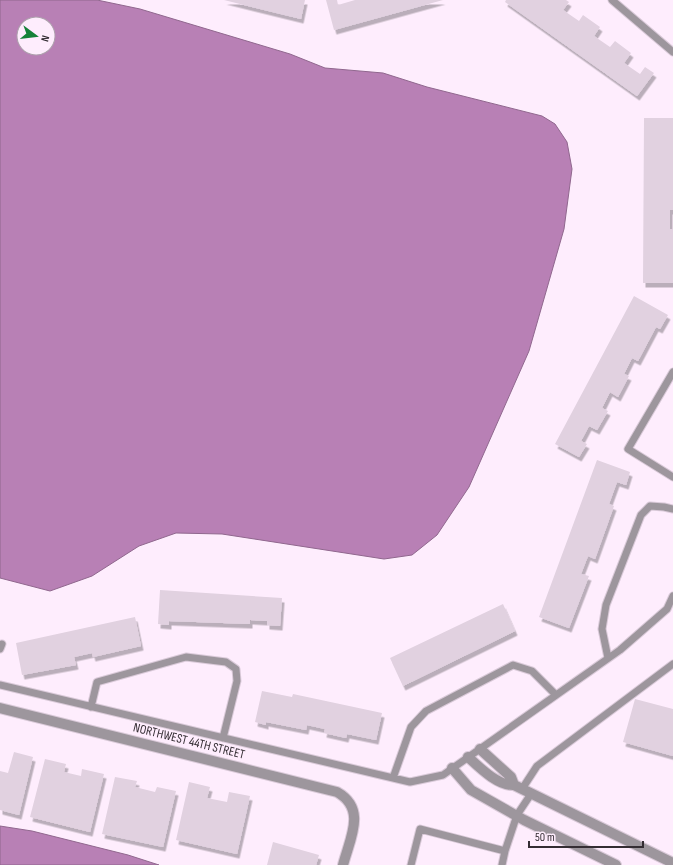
<svg xmlns="http://www.w3.org/2000/svg" width="673" height="865" viewBox="0 0 673 865" font-family="'Sofia Sans Condensed',sans-serif">
	<style>
		.water { fill: #b880b5; stroke: #90678e; fill-rule: evenodd }
		.building { fill: #e1d1e0; filter: url(#shadow) }
		.lines { fill: none; stroke-linecap: round; stroke-linejoin: round }
		.lane-casing { stroke: #dacad9; stroke-width: 9 }
		.street-casing { stroke: #dacad9; stroke-width: 12 }
		.lane { stroke: #9d969d; stroke-width: 7 }
		.street { stroke: #9d969d; stroke-width: 10 }
		.labels { text-anchor: middle; dominant-baseline: central; stroke-width: 3; stroke-linejoin: round; paint-order: stroke }
		.street-label { font-size: 13px; fill: #342d33; stroke: #feedfd }
	</style>
	<defs>
		<filter id="shadow"><feDropShadow dx="2.5" dy="4.5" stdDeviation="0" flood-color="#0004"/></filter>
	</defs>
	<rect width="100%" height="100%" fill="#feedfd"/>
	<path class="water" d="M0,0h97l43,9 150,45 35,14 58,5 44,14 115,29 13,8 12,18 5,27 -8,60 -35,122 -60,136 -32,48 -25,20 -28,4 -162,-25 -46,-1 -37,13 -47,30 -42,15 -50,-13zM24,24h24v24h-24z
		M0,826l32,5 96,24 31,10h-159z"/>
	<path class="building" d="M224,0h81l-4,19z
		M326,0h11l1,5 17,-5h88l-109,30z
		M506,0h60l3,2 -6,8 16,11 4,-6 17,12 -6,9 16,11 5,-6 16,12 -7,10 16,11 5,-7 9,6 -17,23 -132,-94z
		M644,118h29v92h-3v19h3v54h-30z
		M634,296l34,19 -8,14 -4,-2 -18,34 -6,-3 -8,16 5,2 -11,21 -8,-5 -8,16 6,3 -11,19 -8,-4 -8,15 6,3 -8,13 -24,-13z
		M597,460l33,12 -4,13 -9,-3 -8,22 5,2 -19,53 -7,-3 -7,18 8,2 -20,52 -30,-11z
		M160,590l122,8 -2,28 -13,-1v-4l-17,-1v4l-81,-3v4l-11,-1z
		M503,604l12,27 -112,55 -13,-28z
		M135,617l6,29 -48,11 -1,-4 -18,4 2,8 -54,10 -6,-32z
		M262,691l30,6 1,-3 89,19 -6,27 -29,-6 -1,4 -22,-5 1,-4 -18,-4 -1,5 -40,-8v3l-11,-3z
		M635,699l38,10v47l-50,-14z
		M14,752l19,5 -14,58 -19,-5v-39l8,2z
		M45,759l21,5 -2,8 17,4 1,-7 22,5 -14,58 -60,-15z
		M115,777l22,4 -2,6 20,5 2,-5 19,4 -13,56 -61,-13z
		M189,782l21,5 -3,11 20,4 2,-10 21,4 -13,58 -61,-14z
		M273,842l46,13 -3,10h-49z"/>
	<g class="lines">
		<defs>
			<path id="lane" d="M612,0l61,52
				M673,372l-45,77 45,28
				M0,649l2,-5
				M608,658l-6,-29 4,-24 35,-90 9,-9 14,1 9,2
				M0,685l410,97 33,-7 177,-125 47,-41 6,-13
				M91,707l6,-25 89,-25 40,5 10,7 1,12 -14,57
				M393,778l18,-51 15,-16 87,-46 19,6 24,24
				M522,789l15,-23 136,-102
				M411,865l9,-36 85,22 12,-36 14,-21
				M502,865l3,-14"/>
			<path id="street" d="M0,708l337,84c30,17 13,46 6,73
				M480,749l31,28 3,8
				M468,757c12,11 30,29 46,28l159,78
				M452,768l19,22 53,30 92,45"/>
		</defs>
		<use href="#lane" class="lane-casing"/>
		<use href="#street" class="street-casing"/>
		<use href="#lane" class="lane"/>
		<use href="#street" class="street"/>
	</g>
	<g class="labels">
		<g class="street-label">
			<text transform="translate(189 741) rotate(14)">NORTHWEST 44TH STREET</text>
		</g>
	</g>
	<g transform="translate(36 36) rotate(105)"><circle r="19" fill="#feedfd" stroke="#ada0ac"/>
	<path d="M0-3L7 15L0 10L-7 15Z" fill="#158239"/>
	<text y="-6" font-size="11" font-weight="bold" text-anchor="middle" fill="#342d33">N</text>
	</g>
	<path d="M529 841v6h114v-6" fill="none" stroke="#342d33" stroke-width="2"/>
	<text x="535" y="841" font-size="12" fill="#342d33" stroke="#feedfd" stroke-width="3" paint-order="stroke">50 m</text>
</svg>
